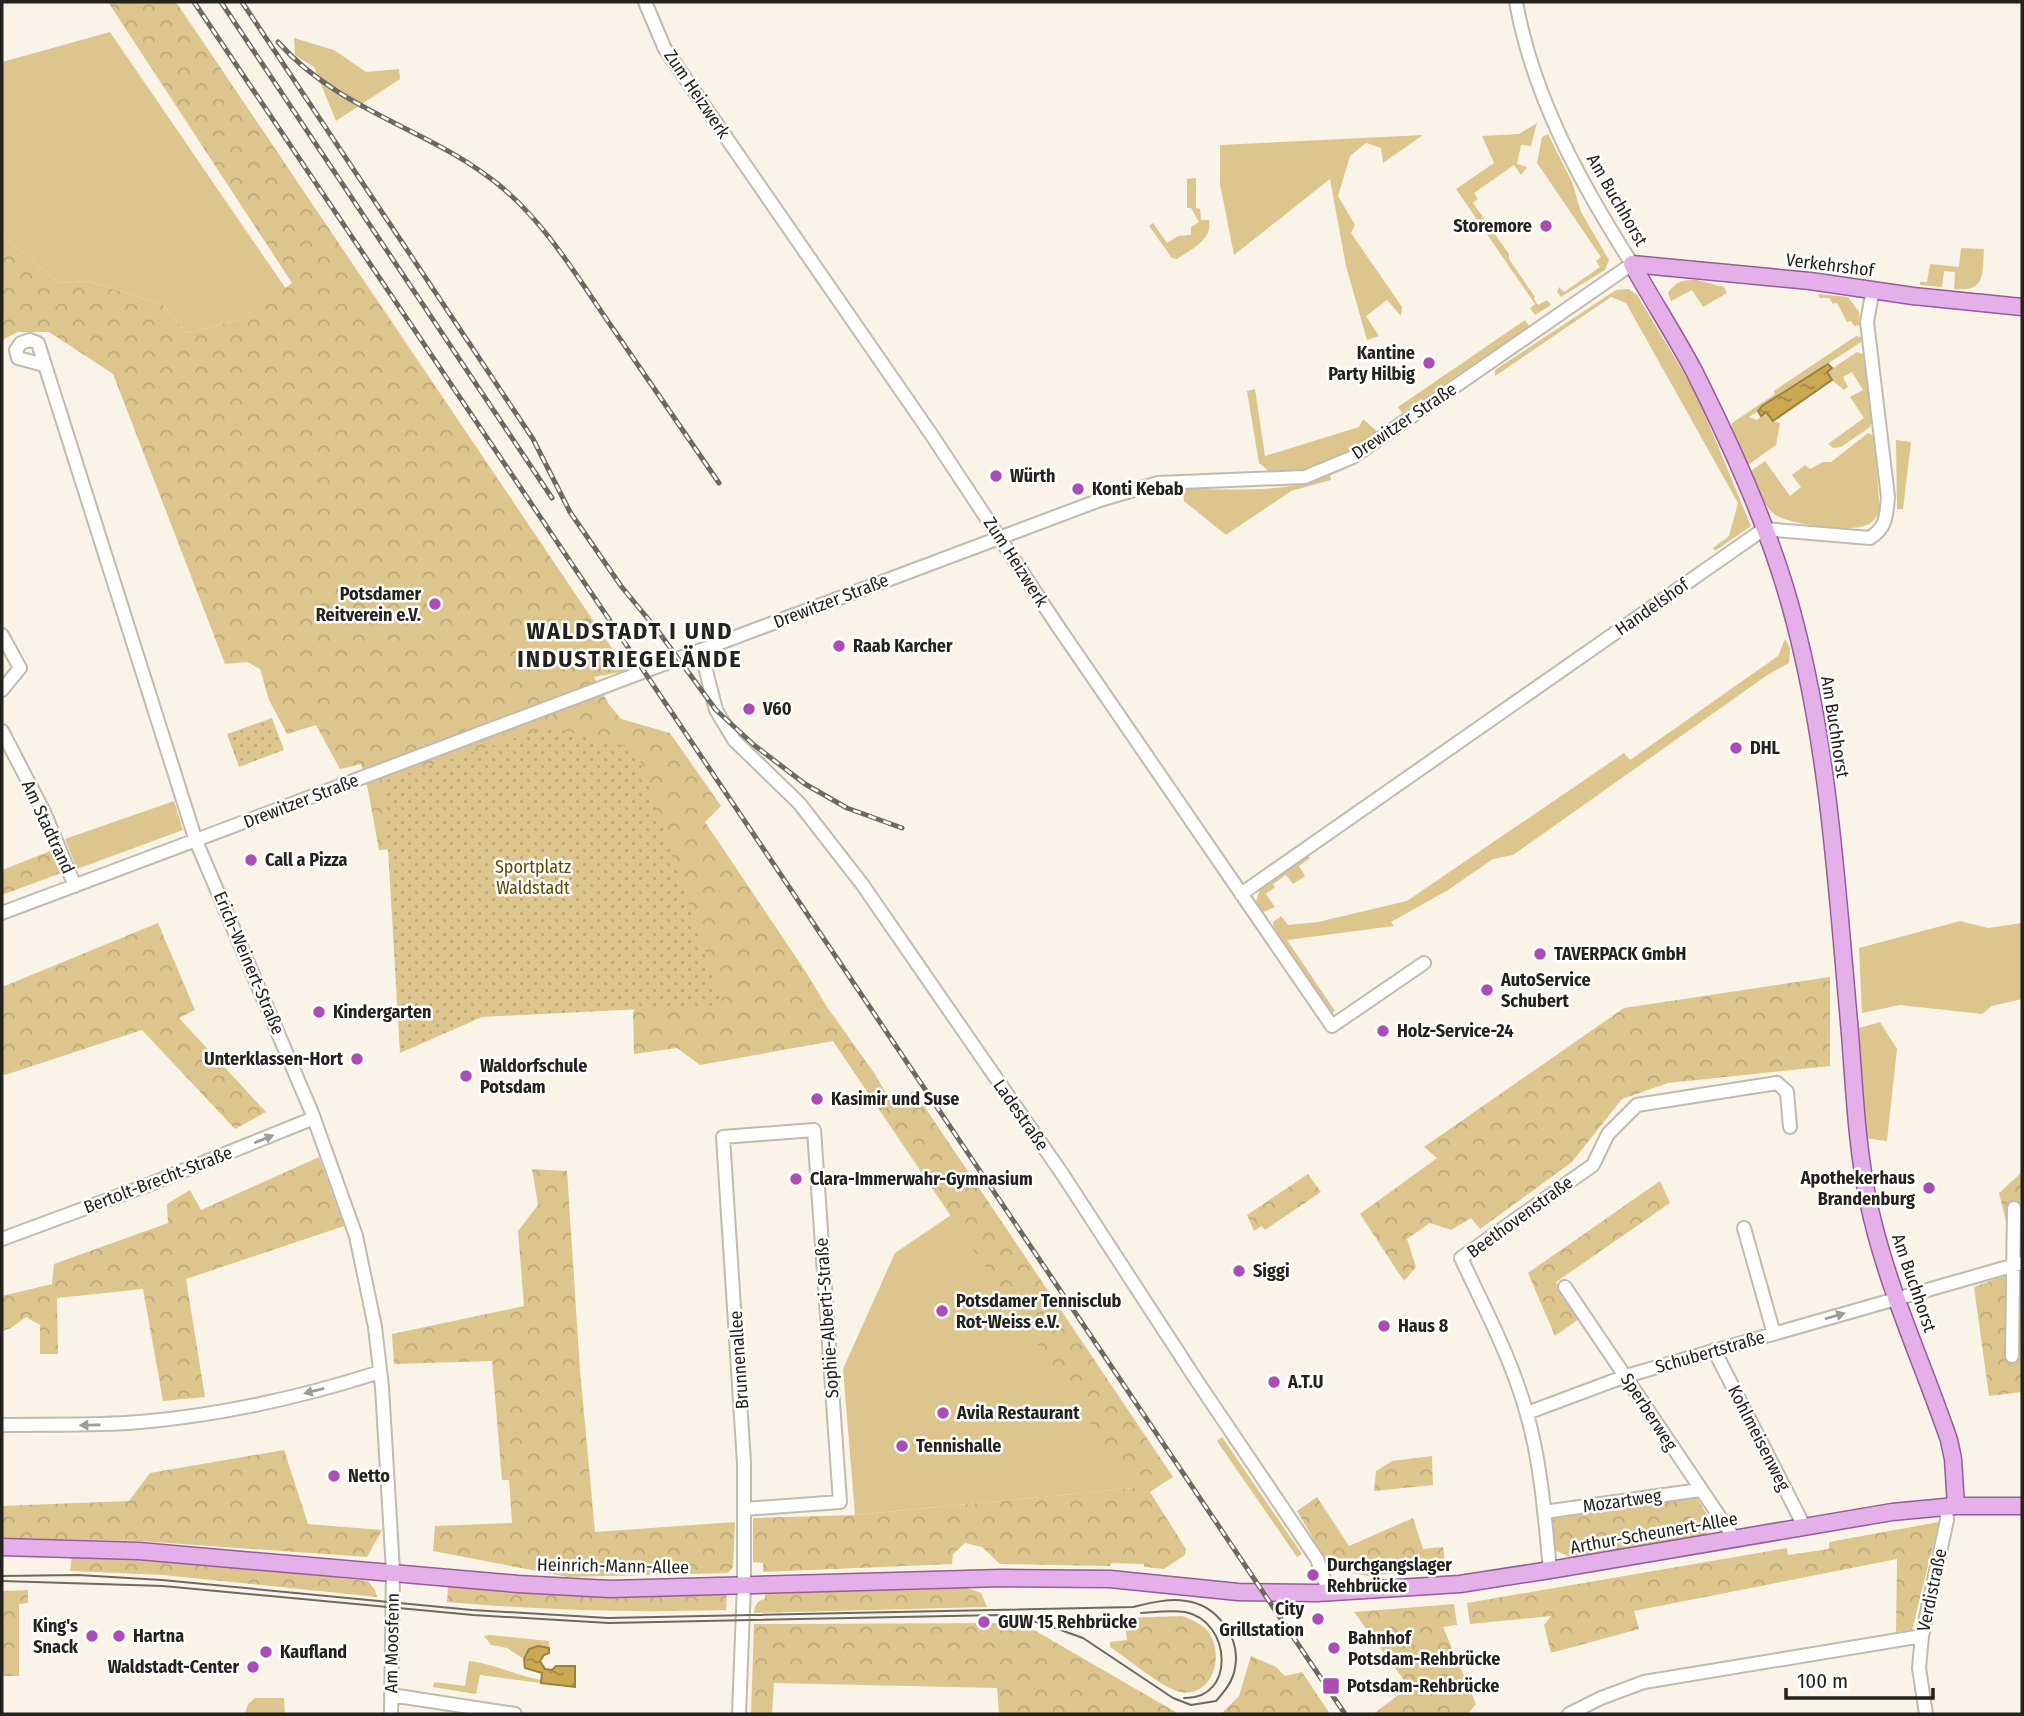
<svg xmlns="http://www.w3.org/2000/svg" width="2024" height="1716" viewBox="0 0 2024 1716" font-family="'Fira Sans Condensed',sans-serif">
	<style>
		.grass { fill: #ddc58e }
		.forest { fill: url(#forest-crowns) }
		.park { fill: url(#park-dots) }
		.water { fill: url(#water-ripples); stroke: #9a8041; stroke-width: 2 }
		.lines { fill: none; stroke-linecap: round; stroke-linejoin: round }
		.minor-casing { stroke: #c0bbb0; stroke-width: 16 }
		.major-casing { stroke: #965b99; stroke-width: 19 }
		.minor { stroke: #fff; stroke-width: 12 }
		.major { stroke: #e5afea; stroke-width: 16 }
		.tram { stroke: #6c6962; stroke-width: 2 }
		.rail-casing { stroke: #6c6962; stroke-width: 5 }
		.rail { stroke: #fff; stroke-width: 2.5; stroke-dasharray: 8; stroke-linecap: butt }
		.oneway { fill: #9c9c99 }
		.poi-dot { fill: #ac4db6; stroke: #fff; stroke-width: 2.5 }
		.labels { text-anchor: middle; dominant-baseline: central; stroke-width: 5; stroke-linejoin: round; paint-order: stroke }
		.street-label { font-size: 18px; fill: #24221d; stroke: #fff }
		.poi-label { font-size: 18px; font-weight: bold; fill: #24221d; stroke: #fff; text-anchor: start }
		.park-label { font-size: 18px; fill: #604800; stroke: #fff }
		.district-label { font-size: 24px; font-weight: bold; letter-spacing: 2px; fill: #24221d; stroke: #fff }
	</style>
	<defs>
		<pattern id="forest-crowns" width="20" height="18" patternUnits="userSpaceOnUse" patternTransform="scale(1.75)"><rect width="20" height="18" fill="#ddc58e"/><path d="M2 6a3 3 0 1 1 6 0M12 15a3 3 0 1 1 6 0" fill="none" stroke="#bea97a"/></pattern>
		<pattern id="park-dots" width="8" height="8" patternUnits="userSpaceOnUse" patternTransform="scale(1.75)"><rect width="8" height="8" fill="#ddc58e"/><path d="M2 2h.1M6 6h.1" fill="none" stroke="#bea97a" stroke-width="1.8" stroke-linecap="round"/></pattern>
		<pattern id="water-ripples" width="26" height="14" patternUnits="userSpaceOnUse" patternTransform="scale(1.75)"><rect width="26" height="14" fill="#cca851"/><path d="M2 4q2-2 4 0t4 0M15 11q2-2 4 0t4 0" fill="none" stroke="#a58843"/></pattern>
	</defs>
	<rect width="100%" height="100%" fill="#faf4e8"/>
	<path class="grass" d="M110,32l176,257 -47,31 -53,13 -24,-29 -75,-23 -28,2 -57,-48v-173z
		M294,38l40,12 32,22 33,-3 1,10 -64,42 -22,-54 -19,-12z
		M1537,123l-6,23 -10,-1 -4,19 10,3 -6,8 -7,-10 -40,28 4,6 -5,4 36,51v5l26,38 -1,2 4,6 9,-5 4,5 -16,10 -5,-7 5,-4 -79,-115 38,-26 -12,-27 37,-2z
		M1548,134l24,48 9,30 28,48 -4,10 -44,27 -4,-5 2,-5 5,5 36,-25 -4,-6 5,-4 -64,-94 5,-26z
		M1423,135l-40,28 -2,-15 -15,-5 -16,13 -12,40 17,29 -4,8 51,74 -1,9 -14,-16 -21,16 13,20 -12,4 -21,-74 -16,-87 -96,76 -14,-71v-39z
		M1196,178v30l4,1 1,11h8c4,20 -18,29 -32,39l-5,-1 -23,-32 4,-3 14,20 11,-7 13,-1v-8l8,-5 -8,-14h-4v-29z
		M1961,248l23,1c-2,26 2,43 -30,40l1,-17 -11,-1 -2,16 -22,-2v-3h7l3,-18 29,3z
		M1697,280l27,7 3,6 -24,14 -11,-17 -21,11 -3,-8c8,-12 15,-13 29,-13z
		M1629,289l8,6 59,98 55,133 -36,25 -2,-3 16,-12 9,-33 -112,-200 -15,-6 -116,79v-6l121,-80z
		M1818,294l30,3 11,15 1,13 -6,1 -3,-5 -4,1 -10,-19 -4,1 -4,-6h-9z
		M1525,320l4,6 -127,87 -4,-6z
		M1856,336l5,1v5l-98,64v2l-14,9 8,3 9,-8 7,9 7,2 -4,22 -28,20 -17,-35 1,-7 43,-29 -1,-3z
		M1857,352l6,2 9,66 -2,7 -29,20 -8,1 -5,-4 36,-26 -14,-21 13,-7 -11,-18 -9,5 5,10 -4,3 -12,-10 -5,-8z
		M1255,389l10,67 94,-29 4,-8 17,15 -30,19 -46,20 -34,-1 -11,-9 -12,-72z
		M1868,433l6,3 6,75c-5,9 -9,14 -20,16 -16,4 -73,-3 -86,-13 -11,-8 -17,-31 -23,-43l14,-10 25,35 11,-9 -9,-12 13,-10 5,4 13,-7h8z
		M1896,440l15,2 -8,67h-6z
		M1330,475l1,5 -40,11 -65,44 -42,-34 -1,-12c46,0 105,5 147,-14z
		M1785,639l5,9 -1,15 -23,13 -253,179 -20,4 -45,31 -57,32 3,4 -107,14 48,71 -6,4 -55,-79 -1,-14 8,-6 7,9 30,-3 89,-21 217,-148 6,7 148,-104z
		M174,801l9,29 -106,39 -12,-30z
		M1307,855l3,3 -11,8 6,10 -12,8 -7,-9 -13,9 2,3 -9,7 9,13 -12,5 -7,-11 5,-14z
		M1960,921l28,7 34,-5v76l-30,7 -10,8 -82,-9 -38,8 -3,-65z
		M1880,1022l17,27 -10,92 -22,-3 -5,-57 -1,-53z
		M951,1215l184,273 -280,27 -12,-146 52,-116z
		M1222,1437l80,117 -5,3 -80,-116z
		M490,1635l59,6v7l-11,-2 -9,3 -5,10 -17,-11 -16,-3 -7,-9z
		M469,1661c27,3 47,15 73,19l-1,3 -61,-8 -4,19 -43,-7 1,-5 31,4z
		M255,1698h29l1,15 -40,1 3,-10z"/>
	<path class="forest" d="M108,2h68l448,664 2,5 -32,6 14,26 13,16 49,14 51,73 -16,16 99,147 23,38 48,67 16,28 23,-11 259,386 -23,15 36,57 -1,6 -21,14 -20,-2v-3l-33,-1 -1,3 -110,-2 -18,-17 -17,-4 -12,11 -1,10 -189,8v-9l-10,-1v-44l102,-3 279,-27 -301,-447 -133,24 -23,-17 -43,6 -1,-42 10,-14 -233,-150 -31,2 -11,-60 -7,-26 -21,5 -24,-44 -29,9 -18,-34 -9,-31 -13,-7 -22,2 -112,-290 -64,-42h-31l-16,8v-105l57,48 28,-2 75,23 24,29 53,-13 53,-37z
		M53,850l8,23 -59,22v-25z
		M158,923l37,87 -16,8 87,94 -31,17 -93,-99 -137,45 -3,-2v-86z
		M1830,977v89l-162,17 -46,16 -50,63 -92,67 -9,-11 -20,12 -21,-7 -23,16 9,28 -12,14 -44,-67 77,-56 -13,-11 200,-139z
		M319,1157l25,69 -158,53 19,118 -42,4 -20,-112 -86,9 1,56h-18v-29l-14,-8 -15,11 -9,3v-35l50,-12 2,-20 114,-41 -1,-19 23,-14 11,20z
		M532,1169l35,2 13,199 15,162 140,-10 -2,45 -5,6 -160,4 -135,-26 2,-25 77,-3 -3,-43h-7l-10,-119 -98,3 -2,-30 132,-28 -6,-75 20,-26z
		M2022,1172v220l-33,4 -15,-109 44,-17 -19,-77z
		M1308,1174l13,18 -56,38 -4,-4 -7,5 -7,-16z
		M1660,1181l10,22 -114,79 23,37 -24,17 -27,-63z
		M284,1450l24,74 74,6 -15,27 -228,-16 -137,-3v-32l127,-5 21,-28z
		M1432,1456l1,29 -59,6 2,-20 16,-10z
		M1696,1496l16,27 -7,12 -135,22 -16,-7 -4,-31z
		M1317,1497l32,49 64,-28 10,31 20,-2 3,22 -77,7 -38,-7 -34,-58z
		M1939,1522l-27,108 -16,2 1,-73 -263,52 5,18 -88,24 -7,-28 7,-9 -81,8 -3,-21 320,-55 1,7 41,-6v-7z
		M72,1555l92,4 204,22 7,9 2,7 -214,-22 -93,-4z
		M959,1585l22,8 6,14 -233,6c1,-9 3,-12 11,-14v-9z
		M448,1586l71,7 85,3 123,-5 -1,19c-94,3 -186,0 -279,-8z
		M28,1590v13l-9,1v72h-17v-85z
		M1454,1604l3,21 -14,2 33,77 -8,10h-95l36,-27 -55,-75z
		M1182,1616c10,4 21,8 27,17 16,23 3,65 -29,59 -18,-4 -53,-34 -70,-45v-5l17,-2 -3,-22z
		M1022,1623l157,91h-180l-2,-26 -223,-5 -2,31h-21l3,-90z
		M1251,1656l25,11 9,9 17,-4 28,42h-109l18,-18z"/>
	<path class="park" d="M272,718l12,32 -45,17 -12,-33z
		M549,727l87,22 87,256 -241,12 -82,36 -16,-272z"/>
	<path class="water" d="M1828,364l4,4 -5,4 5,8 -59,41 -7,-9 -5,4 -3,-5 4,-5z
		M538,1646l11,2v5l-5,2 -4,6 5,8 7,1 4,-4h19v21l-34,-4 1,-10 -17,-5 -1,-9 5,-10z"/>
	<g class="lines">
		<defs>
			<path id="minor" d="M645,2l20,47 266,385 126,191 275,401 92,-63
				M44,365l-26,-7 -2,-8 5,-7 9,-3 8,3 158,498 116,272 44,123 19,91 7,60 11,184 -2,143
				M2,635l18,33 -18,22
				M701,651l15,59 18,30 65,63 63,81 201,291 134,206 120,178 12,34
				M2,731l42,81 31,74
				M1241,894l523,-365 106,9c17,-11 16,-22 18,-41l-21,-175 6,-33
				M2,913l1098,-413 58,-17 147,-6 48,-20 279,-193c-51,-80 -99,-167 -116,-262
				M1744,1228l30,106
				M2,1239l151,-56 161,-65
				M1565,1287l169,251
				M1714,1350l90,176
				M2012,1356l2,-148
				M1527,1413l99,-37 396,-113
				M2,1425c46,-1 92,1 138,-3 82,-7 162,-25 240,-50
				M1544,1512l156,-22
				M1550,1570c-5,-51 -9,-109 -24,-159 -15,-53 -41,-102 -65,-153l132,-93 15,-31 29,-29 140,-22 10,9 3,35
				M391,1695l124,19
				M739,1714l5,-130v-121l-21,-326 91,-7 26,372 -96,7
				M1569,1714l32,-16 43,-16 278,-46
				M1926,1714l-7,-46 3,-32 25,-116 -1,-13"/>
			<path id="major" d="M1632,264c20,36 43,71 62,107 40,80 79,165 101,252 34,130 42,266 54,399 5,57 7,122 19,178 17,83 54,161 81,240l4,19 3,47
				M1632,264l178,17 103,15 109,11
				M2,1547l137,4 379,33 92,5 392,-11 108,1 128,13 80,1 142,-9 90,-14 342,-58 64,-6h66"/>
		</defs>
		<use href="#minor" class="minor-casing"/>
		<use href="#major" class="major-casing"/>
		<use href="#minor" class="minor"/>
		<use href="#major" class="major"/>
		<path class="tram" d="M2,1576l76,-1 84,5 310,30 136,8 525,-11c17,-4 36,-9 53,-6 31,4 55,37 49,67 -2,13 -10,23 -19,33l-25,4 -18,-7 -90,-60 -42,-15 -42,-8 -390,8 -136,-8 -310,-29 -161,-5
			M1141,1613c14,-1 30,-3 44,-1 47,9 51,88 -1,86"/>
		<defs>
			<path id="rail" d="M194,2l1151,1712
				M221,2l331,496
				M242,2l291,437 37,73 51,74 37,45 58,79 38,35 51,39 42,24 55,20
				M278,42c62,70 151,86 221,143 44,36 74,85 106,132 38,55 76,111 114,166"/>
		</defs>
		<use href="#rail" class="rail-casing"/>
		<use href="#rail" class="rail"/>
	</g>
	<defs><path id="oneway-solid" d="M-6-.8H1V-3.2L6.5 0L1 3.2V.8H-6Z" transform="scale(1.75)"/></defs>
	<g class="oneway">
		<use href="#oneway-solid" transform="translate(264 1139) rotate(-22)"/>
		<use href="#oneway-solid" transform="translate(1835 1316) rotate(-16)"/>
		<use href="#oneway-solid" transform="translate(314 1391) rotate(166)"/>
		<use href="#oneway-solid" transform="translate(90 1425) rotate(179)"/>
	</g>
	<g class="poi-dot">
		<circle cx="1546" cy="226" r="7"/>
		<circle cx="1429" cy="363" r="7"/>
		<circle cx="996" cy="476" r="7"/>
		<circle cx="1078" cy="489" r="7"/>
		<circle cx="435" cy="604" r="7"/>
		<circle cx="839" cy="646" r="7"/>
		<circle cx="749" cy="709" r="7"/>
		<circle cx="1736" cy="748" r="7"/>
		<circle cx="251" cy="860" r="7"/>
		<circle cx="1540" cy="954" r="7"/>
		<circle cx="1487" cy="990" r="7"/>
		<circle cx="319" cy="1012" r="7"/>
		<circle cx="1383" cy="1031" r="7"/>
		<circle cx="357" cy="1059" r="7"/>
		<circle cx="466" cy="1076" r="7"/>
		<circle cx="817" cy="1099" r="7"/>
		<circle cx="796" cy="1179" r="7"/>
		<circle cx="1929" cy="1188" r="7"/>
		<circle cx="1239" cy="1271" r="7"/>
		<circle cx="942" cy="1311" r="7"/>
		<circle cx="1384" cy="1326" r="7"/>
		<circle cx="1274" cy="1382" r="7"/>
		<circle cx="943" cy="1413" r="7"/>
		<circle cx="902" cy="1446" r="7"/>
		<circle cx="334" cy="1476" r="7"/>
		<circle cx="1313" cy="1575" r="7"/>
		<circle cx="1318" cy="1619" r="7"/>
		<circle cx="984" cy="1622" r="7"/>
		<circle cx="92" cy="1636" r="7"/>
		<circle cx="119" cy="1636" r="7"/>
		<circle cx="1334" cy="1648" r="7"/>
		<circle cx="266" cy="1652" r="7"/>
		<circle cx="253" cy="1667" r="7"/>
		<rect x="1322" y="1677" width="18" height="18" rx="3.5"/>
	</g>
	<g class="labels">
		<g class="street-label">
			<text transform="translate(697 94) rotate(56)">Zum Heizwerk</text>
			<text transform="translate(1617 200) rotate(60)">Am Buchhorst</text>
			<text transform="translate(1830 265) rotate(7)">Verkehrshof</text>
			<text transform="translate(1404 421) rotate(-34)">Drewitzer Straße</text>
			<text transform="translate(1016 562) rotate(57)">Zum Heizwerk</text>
			<text transform="translate(831 601) rotate(-21)">Drewitzer Straße</text>
			<text transform="translate(1652 607) rotate(-35)">Handelshof</text>
			<text transform="translate(1835 727) rotate(81)">Am Buchhorst</text>
			<text transform="translate(301 801) rotate(-21)">Drewitzer Straße</text>
			<text transform="translate(48 827) rotate(65)">Am Stadtrand</text>
			<text transform="translate(249 963) rotate(67)">Erich-Weinert-Straße</text>
			<text transform="translate(1021 1115) rotate(55)">Ladestraße</text>
			<text transform="translate(158 1180) rotate(-21)">Bertolt-Brecht-Straße</text>
			<text transform="translate(1520 1217) rotate(-36)">Beethovenstraße</text>
			<text transform="translate(1914 1283) rotate(71)">Am Buchhorst</text>
			<text transform="translate(827 1318) rotate(-94)">Sophie-Alberti-Straße</text>
			<text transform="translate(1710 1352) rotate(-16)">Schubertstraße</text>
			<text transform="translate(739 1360) rotate(-94)">Brunnenallee</text>
			<text transform="translate(1649 1412) rotate(57)">Sperberweg</text>
			<text transform="translate(1759 1438) rotate(63)">Kohlmeisenweg</text>
			<text transform="translate(1622 1501) rotate(-8)">Mozartweg</text>
			<text transform="translate(1654 1533) rotate(-10)">Arthur-Scheunert-Allee</text>
			<text transform="translate(613 1566) rotate(1)">Heinrich-Mann-Allee</text>
			<text transform="translate(1932 1590) rotate(-78)">Verdistraße</text>
			<text transform="translate(392 1643) rotate(-89)">Am Moosfenn</text>
		</g>
		<g class="poi-label">
			<text x="1532" y="226" text-anchor="end">Storemore</text>
			<text x="1415" y="353" text-anchor="end">Kantine<tspan x="1415" dy="21">Party Hilbig</tspan></text>
			<text x="1010" y="476">Würth</text>
			<text x="1092" y="489">Konti Kebab</text>
			<text x="421" y="594" text-anchor="end">Potsdamer<tspan x="421" dy="21">Reitverein e.V.</tspan></text>
			<text x="853" y="646">Raab Karcher</text>
			<text x="763" y="709">V60</text>
			<text x="1750" y="748">DHL</text>
			<text x="265" y="860">Call a Pizza</text>
			<text x="1554" y="954">TAVERPACK GmbH</text>
			<text x="1501" y="980">AutoService<tspan x="1501" dy="21">Schubert</tspan></text>
			<text x="333" y="1012">Kindergarten</text>
			<text x="1397" y="1031">Holz-Service-24</text>
			<text x="343" y="1059" text-anchor="end">Unterklassen-Hort</text>
			<text x="480" y="1066">Waldorfschule<tspan x="480" dy="21">Potsdam</tspan></text>
			<text x="831" y="1099">Kasimir und Suse</text>
			<text x="1915" y="1178" text-anchor="end">Apothekerhaus<tspan x="1915" dy="21">Brandenburg</tspan></text>
			<text x="810" y="1179">Clara-Immerwahr-Gymnasium</text>
			<text x="1253" y="1271">Siggi</text>
			<text x="956" y="1301">Potsdamer Tennisclub<tspan x="956" dy="21">Rot-Weiss e.V.</tspan></text>
			<text x="1398" y="1326">Haus 8</text>
			<text x="1288" y="1382">A.T.U</text>
			<text x="957" y="1413">Avila Restaurant</text>
			<text x="916" y="1446">Tennishalle</text>
			<text x="348" y="1476">Netto</text>
			<text x="1327" y="1565">Durchgangslager<tspan x="1327" dy="21">Rehbrücke</tspan></text>
			<text x="1304" y="1609" text-anchor="end">City<tspan x="1304" dy="21">Grillstation</tspan></text>
			<text x="998" y="1622">GUW 15 Rehbrücke</text>
			<text x="78" y="1626" text-anchor="end">King's<tspan x="78" dy="21">Snack</tspan></text>
			<text x="133" y="1636">Hartna</text>
			<text x="1348" y="1638">Bahnhof<tspan x="1348" dy="21">Potsdam-Rehbrücke</tspan></text>
			<text x="280" y="1652">Kaufland</text>
			<text x="239" y="1667" text-anchor="end">Waldstadt-Center</text>
			<text x="1347" y="1686">Potsdam-Rehbrücke</text>
		</g>
		<g class="park-label">
			<text x="533" y="867">Sportplatz<tspan x="533" dy="21">Waldstadt</tspan></text>
		</g>
		<g class="district-label">
			<text x="630" y="631">WALDSTADT I UND<tspan x="630" dy="28">INDUSTRIEGELÄNDE</tspan></text>
		</g>
	</g>
	<rect width="2024" height="1716" fill="none" stroke="#24221d" stroke-width="7"/>
	<path d="M1786 1688v10h147v-10" fill="none" stroke="#24221d" stroke-width="3.5"/>
	<text x="1797" y="1688" font-size="21" fill="#24221d" stroke="#ffffff" stroke-width="5" paint-order="stroke">100 m</text>
</svg>
